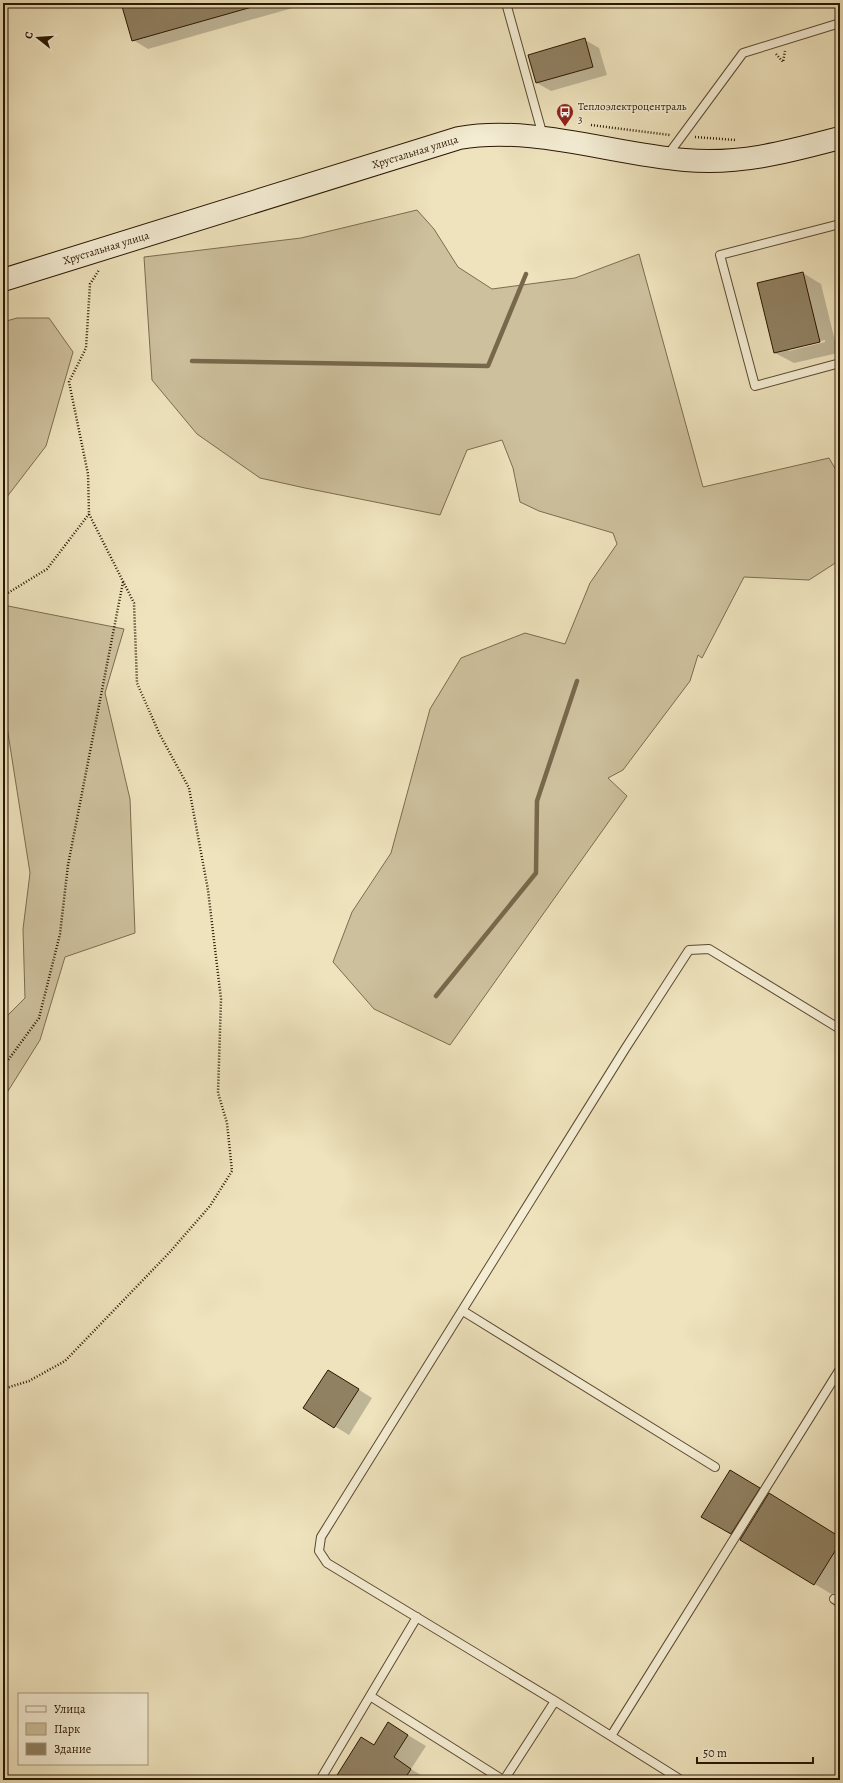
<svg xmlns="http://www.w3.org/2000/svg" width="843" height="1783" viewBox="0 0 843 1783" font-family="Alegreya,serif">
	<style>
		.green { fill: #cdc09d; stroke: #7c6c4e }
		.shadow { fill: #0003; fill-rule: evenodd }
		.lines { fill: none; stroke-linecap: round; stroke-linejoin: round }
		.stream { stroke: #78684b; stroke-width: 4.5 }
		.building { fill: #908162; stroke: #2b1700 }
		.lane-casing { stroke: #5c4a2f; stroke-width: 10 }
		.secondary-casing { stroke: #2b1700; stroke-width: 24 }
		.path { stroke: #2b1700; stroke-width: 2.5; stroke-dasharray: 1 2; stroke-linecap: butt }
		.lane { stroke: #f4edd4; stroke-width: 8 }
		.secondary { stroke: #f4edd4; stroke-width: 22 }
		.labels { text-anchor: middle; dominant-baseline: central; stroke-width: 3; stroke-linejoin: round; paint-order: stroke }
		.poi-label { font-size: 11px; fill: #2b1700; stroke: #f4edd4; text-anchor: start }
		.street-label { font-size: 11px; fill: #2b1700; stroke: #f4edd4 }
	</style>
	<rect width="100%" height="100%" fill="#eee3bd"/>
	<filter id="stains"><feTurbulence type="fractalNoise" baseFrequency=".005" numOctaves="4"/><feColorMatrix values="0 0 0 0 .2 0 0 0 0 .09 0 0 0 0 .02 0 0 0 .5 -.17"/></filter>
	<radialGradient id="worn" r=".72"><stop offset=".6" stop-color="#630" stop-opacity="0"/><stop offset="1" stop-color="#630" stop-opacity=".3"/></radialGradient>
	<path class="green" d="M417,210l17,19 24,38 34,22 83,-11 64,-24 64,233 126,-29 11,19v83l-31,20 -65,-3 -42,81 -4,-3 -8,26 -67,89 -15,8 19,18 -177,249 -76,-36 -41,-47 19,-50 39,-59 39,-144 31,-51 64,-25 40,11 25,-61 27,-39 -4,-11 -74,-22 -19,-9 -7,-34 -11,-28 -35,10 -27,65 -135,-27 -45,-10 -63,-44 -45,-54 -8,-123 157,-19z
		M17,318h32l24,34 -27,94 -43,56v-180z
		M3,605l121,24 -19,64 25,106 5,134 -70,24 -25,83 -37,59v-79l22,-22 -2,-69 7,-56 -23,-146 -4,-2z"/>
	<path class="shadow" d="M122,3h188l-162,46 -15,-9z
		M585,40l14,8 8,27 -56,16 -14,-8 -8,-27z
		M803,273l18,11 17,69 -44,10 -19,-10 -16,-69zM825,340v2l-36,9v-2z
		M342,1379l30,19 -23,37 -44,-27z
		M744,1479l96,58v47l-7,11 -130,-78z
		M388,1723l38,23 -15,23 18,11h-94l39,-35z"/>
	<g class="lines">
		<path class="stream" d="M192,361l296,5 38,-92
			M436,996l100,-123 1,-72 40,-120"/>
	</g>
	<path class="building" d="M121,3h130l1,4 -120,34z
		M585,38l8,29 -57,16 -8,-28z
		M803,272l17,70 -46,11 -17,-70z
		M328,1370l31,19 -25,39 -31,-20z
		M730,1470l30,18 -29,46 -30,-17z
		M769,1493l71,44v6l-26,42 -74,-45z
		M388,1722l20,13 -14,22 17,12 -7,11h-70l27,-43 13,8z"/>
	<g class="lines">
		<defs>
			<path id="lane" d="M506,3l37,133
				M667,156l76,-103 97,-30
				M840,224l-120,31 35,131 85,-23
				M463,1311l252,156
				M834,1599l6,4
				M370,1696l133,84
				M611,1736l229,-367
				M320,1780l97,-163
				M504,1780l51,-79
				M681,1780l-126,-79 -228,-138 -8,-12 2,-14 304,-488 64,-99 20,-1 131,80"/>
			<path id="secondary" d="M3,280l456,-142c73,-13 152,16 226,22 55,5 102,-8 155,-22"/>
		</defs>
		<use href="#lane" class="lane-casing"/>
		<use href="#secondary" class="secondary-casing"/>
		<path class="path" d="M776,54l7,8 2,-11
			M591,125l79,10
			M695,137l41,3
			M3,596l44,-27 42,-55
			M3,1067l36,-49 21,-84 8,-69 55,-283
			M3,1389l26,-8 36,-20 104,-108 41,-47 22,-35 -5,-48 -9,-30 3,-94 -13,-109 -19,-102 -30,-55 -22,-50 -3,-80 -45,-89 -1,-40 -19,-92 17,-34 4,-64 9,-14"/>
		<use href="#lane" class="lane"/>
		<use href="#secondary" class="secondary"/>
	</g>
	<defs>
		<symbol id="bus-pin" viewBox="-11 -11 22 30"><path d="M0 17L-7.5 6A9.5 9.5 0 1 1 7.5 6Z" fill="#8f2418" stroke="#f4edd4"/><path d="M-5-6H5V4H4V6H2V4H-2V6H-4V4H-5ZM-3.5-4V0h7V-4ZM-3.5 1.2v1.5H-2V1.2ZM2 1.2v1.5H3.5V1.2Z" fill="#fff"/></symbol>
	</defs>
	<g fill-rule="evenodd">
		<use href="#bus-pin" x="555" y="102" width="20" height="27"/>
	</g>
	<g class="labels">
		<g class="poi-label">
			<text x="578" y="106">Теплоэлектроцентраль<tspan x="578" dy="13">3</tspan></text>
		</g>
		<g class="street-label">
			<text transform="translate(415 152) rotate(-17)">Хрустальная улица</text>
			<text transform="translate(106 248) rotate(-17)">Хрустальная улица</text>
		</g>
	</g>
	<rect width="843" height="1783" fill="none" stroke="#eee3bd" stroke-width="16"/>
	<rect x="4" y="4" width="835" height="1775" fill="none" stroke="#2b1700" stroke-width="2"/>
	<rect x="8" y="8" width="827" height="1767" fill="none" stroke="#2b1700"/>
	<rect x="18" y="1693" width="130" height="72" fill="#f4edd4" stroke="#a4977f"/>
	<rect x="26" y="1706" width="20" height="6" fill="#f4edd4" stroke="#a4977f"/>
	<text x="54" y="1713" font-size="12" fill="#2b1700">Улица</text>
	<rect x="26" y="1723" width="20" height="12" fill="#cdc09d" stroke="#a4977f"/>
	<text x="54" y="1733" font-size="12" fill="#2b1700">Парк</text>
	<rect x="26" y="1743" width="20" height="12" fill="#908162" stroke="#a4977f"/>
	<text x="54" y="1753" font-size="12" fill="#2b1700">Здание</text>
	<g transform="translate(38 38) rotate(287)" stroke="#f4edd4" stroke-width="3" paint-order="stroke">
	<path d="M0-3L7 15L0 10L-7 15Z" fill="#2b1700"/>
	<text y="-6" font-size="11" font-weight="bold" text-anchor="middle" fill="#2b1700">С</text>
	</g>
	<path d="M697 1757v6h116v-6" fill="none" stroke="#2b1700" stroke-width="2"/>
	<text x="703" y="1757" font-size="12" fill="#2b1700" stroke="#f4edd4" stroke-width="3" paint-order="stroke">50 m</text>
	<rect width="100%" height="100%" filter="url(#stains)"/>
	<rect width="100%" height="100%" fill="url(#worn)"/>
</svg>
